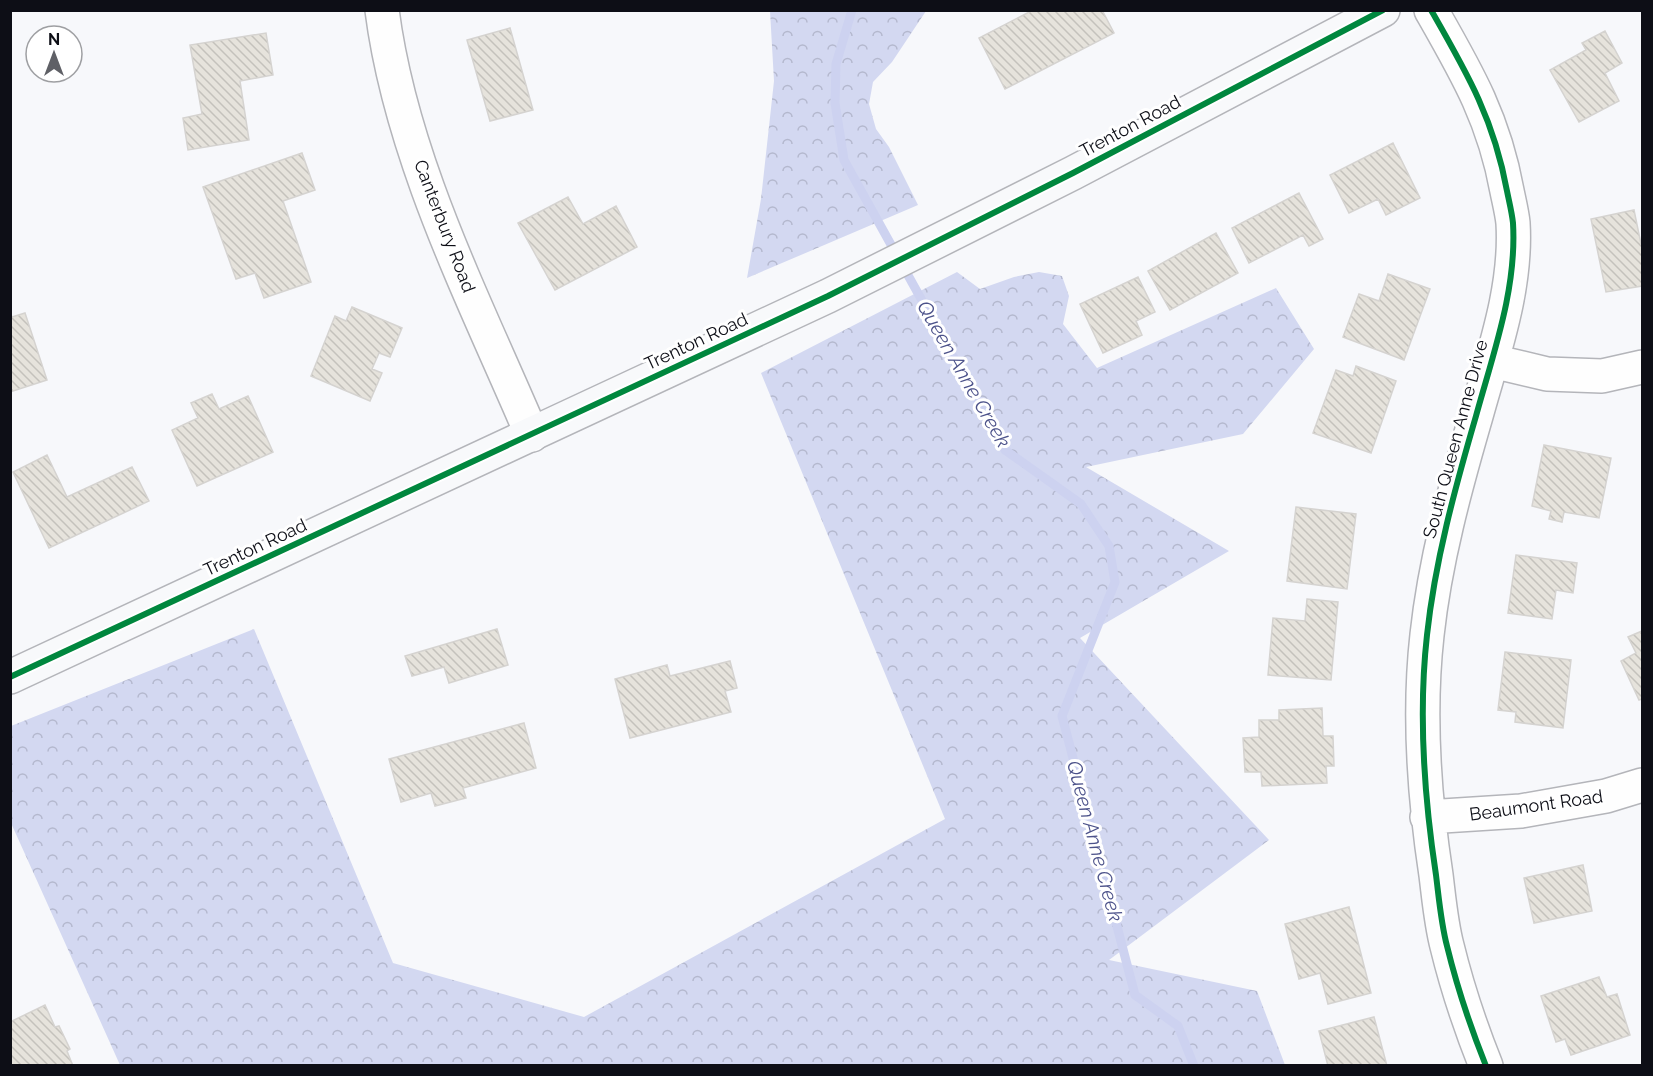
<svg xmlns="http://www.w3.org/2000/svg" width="1653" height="1076" viewBox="0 0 1653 1076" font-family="Raleway,sans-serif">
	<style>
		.forest { fill: url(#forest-crowns) }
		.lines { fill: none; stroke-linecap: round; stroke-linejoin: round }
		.stream { stroke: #cdd2f0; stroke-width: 9 }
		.building { fill: url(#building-back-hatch); stroke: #d5d3d0; stroke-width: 1.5 }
		.minor-casing { stroke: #b4b5ba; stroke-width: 36 }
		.secondary-casing { stroke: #b4b5ba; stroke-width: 36 }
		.minor { stroke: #fefefe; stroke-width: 33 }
		.secondary { stroke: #f8f9fb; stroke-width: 33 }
		.cycleway-casing { stroke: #fff; stroke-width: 10 }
		.cycleway { stroke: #00873e; stroke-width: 6 }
		.labels { text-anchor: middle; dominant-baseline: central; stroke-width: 6; stroke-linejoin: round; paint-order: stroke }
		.street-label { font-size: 18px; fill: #0d0e16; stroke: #fff }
		.water-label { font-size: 20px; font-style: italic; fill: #4c528a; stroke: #fff }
	</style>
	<defs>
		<pattern id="forest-crowns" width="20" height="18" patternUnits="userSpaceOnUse" patternTransform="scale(1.5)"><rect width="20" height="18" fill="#d3d8f1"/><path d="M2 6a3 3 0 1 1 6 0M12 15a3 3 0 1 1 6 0" fill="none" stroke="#b4b8ce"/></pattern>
		<pattern id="building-back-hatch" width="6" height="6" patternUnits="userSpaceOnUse" patternTransform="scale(1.5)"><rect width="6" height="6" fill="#e6e3dc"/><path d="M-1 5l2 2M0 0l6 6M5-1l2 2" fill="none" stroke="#c4c2bc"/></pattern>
	</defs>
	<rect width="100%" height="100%" fill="#f7f8fb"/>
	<path class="forest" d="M770,11h156l-34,51 -19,20 -4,22 7,25 13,18 29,58 -171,73 14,-79 13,-118z
		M957,272l23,17 34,-12 25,-5 23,4 7,20 -6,28 34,44 179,-80 38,61 -71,85 -157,33 143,84 -149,87 189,202 -160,120 148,31 28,74h-1165l-109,-242v-97l243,-97 139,334 191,54 361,-198 -184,-446z"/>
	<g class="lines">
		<path class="stream" d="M852,10l-16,54 -1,39 9,57 161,290 76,54 28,42 6,36 -53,134 73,279 43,31 16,40"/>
	</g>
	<path class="building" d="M1033,10h69l12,23 -109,56 -26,-51z
		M510,28l23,82 -43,11 -23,-81z
		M1605,31l17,32 -17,10 14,28 -40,21 -29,-52 36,-20 -4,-7z
		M266,33l7,42 -33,6 9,59 -61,10 -5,-32 19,-4 -12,-69z
		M1393,143l27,55 -34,17 -8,-16 -29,14 -19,-38z
		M302,153l13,37 -32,11 28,81 -47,16 -9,-25 -19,6 -33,-92z
		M1299,193l24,46 -14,7 -6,-11 -54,28 -17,-35z
		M568,197l15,27 33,-18 21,41 -82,43 -37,-67z
		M1634,210l7,34 1,-1v43l-36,6 -15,-73z
		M1216,233l22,40 -68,37 -22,-39z
		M1388,274l42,15 -26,71 -61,-23 16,-43 20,7z
		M1138,277l17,35 -19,9 6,14 -39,18 -23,-49z
		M352,307l50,21 -12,29 -11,-4 -7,16 10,4 -12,28 -59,-25 24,-60 11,5z
		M10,312l2,5 13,-4 22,67 -37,12z
		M1356,366l40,15 -25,72 -58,-20 23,-63 17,6z
		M212,394l7,15 29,-13 25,56 -76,34 -25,-56 26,-12 -7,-15z
		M1544,445l67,13 -12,60 -35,-6 -2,10 -13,-3 2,-8 -19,-5z
		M47,455l20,42 65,-30 17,34 -100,47 -36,-76z
		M1296,507l60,7 -9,75 -60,-8z
		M1516,555l61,8 -4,30 -17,-3 -4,29 -44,-6z
		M1307,599l31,3 -7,78 -63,-5 5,-57 32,3z
		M497,629l11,36 -59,18 -5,-16 -32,9 -7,-20z
		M1642,631v68l-3,1 -18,-39 15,-8 -8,-16z
		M1505,652l66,8 -8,68 -48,-6 1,-10 -18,-2z
		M730,661l7,27 -12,3 6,21 -101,26 -15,-59 52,-14 3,11z
		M1322,708l1,28h10l1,30h-8l1,17 -65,3 -1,-14h-16l-2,-34 16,-1v-17h20v-10z
		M524,723l12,45 -73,20 3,10 -31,8 -4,-13 -30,9 -12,-43z
		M1583,865l9,46 -58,12 -10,-45z
		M1349,907l22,86 -43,11 -8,-31 -21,6 -14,-55z
		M1599,977l8,20 10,-3 13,41 -59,20 -6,-16 -9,3 -15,-46z
		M45,1005l10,22 4,-1 11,23 -3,2 6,15h-63v-44z
		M1374,1017l13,49h-59l-9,-35z"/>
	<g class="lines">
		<defs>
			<path id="minor" d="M382,10c19,148 92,289 150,425
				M1431,10c36,63 63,109 76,181 2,10 5,22 6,32 4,66 -20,131 -37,193 -21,72 -41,145 -49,219 -9,80 -3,161 9,240 3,24 5,48 11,71 10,41 23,80 39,120
				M1492,361l55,13 55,2 40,-9
				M1427,817l94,-6 85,-15 36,-11"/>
			<path id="secondary" d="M10,677l818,-381 245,-123 310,-163"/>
		</defs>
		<use href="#minor" class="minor-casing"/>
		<use href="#secondary" class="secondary-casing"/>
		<use href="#minor" class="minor"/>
		<use href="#secondary" class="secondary"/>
		<defs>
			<path id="cycleway" d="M1431,10c36,63 63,109 76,181 2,10 5,22 6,32 4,66 -20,131 -37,193 -21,72 -41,145 -49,219 -9,80 -3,161 9,240 3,24 5,48 11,71 10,41 23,80 39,120
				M10,677l818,-381 245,-123 310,-163"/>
		</defs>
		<use href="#cycleway" class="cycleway-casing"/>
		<use href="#cycleway" class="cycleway"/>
	</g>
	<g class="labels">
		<g class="street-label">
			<text transform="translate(1130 126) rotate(-28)">Trenton Road</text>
			<text transform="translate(445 226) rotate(69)">Canterbury Road</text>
			<text transform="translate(696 341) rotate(-25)">Trenton Road</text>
			<text transform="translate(1455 439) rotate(-75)">South Queen Anne Drive</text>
			<text transform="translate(255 547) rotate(-25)">Trenton Road</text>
			<text transform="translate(1536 805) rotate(-8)">Beaumont Road</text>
		</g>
		<g class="water-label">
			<text transform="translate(964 374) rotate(60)">Queen Anne Creek</text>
			<text transform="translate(1095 841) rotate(75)">Queen Anne Creek</text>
		</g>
	</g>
	<rect width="1653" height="1076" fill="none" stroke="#0d0e16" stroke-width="24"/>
	<g transform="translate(54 54)"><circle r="28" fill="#ffffff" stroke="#9e9fa2" stroke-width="1.5"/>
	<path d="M0-4.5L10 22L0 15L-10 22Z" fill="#5f6066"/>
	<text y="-9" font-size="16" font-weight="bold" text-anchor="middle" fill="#0d0e16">N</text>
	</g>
</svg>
